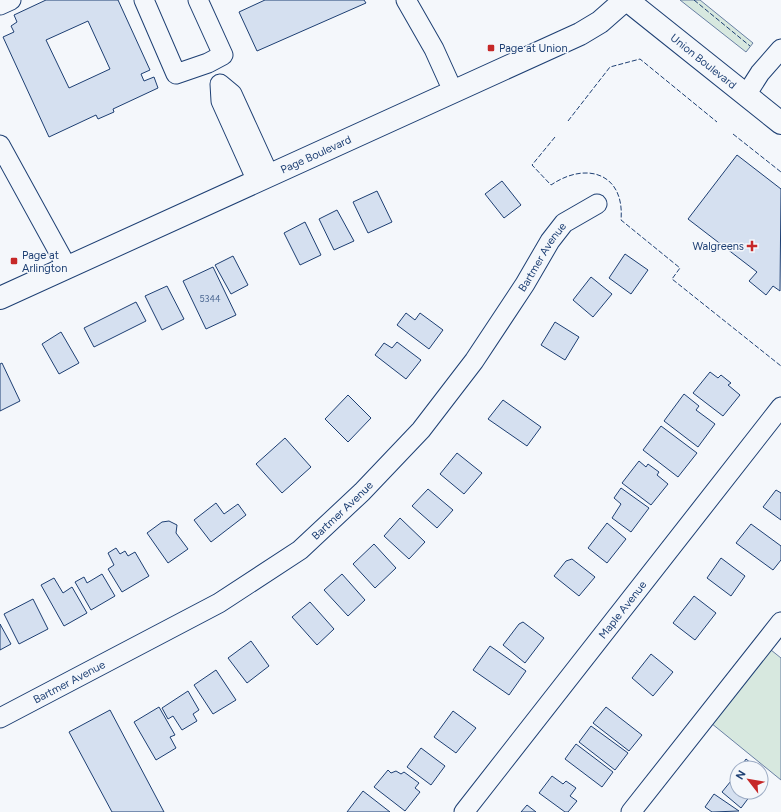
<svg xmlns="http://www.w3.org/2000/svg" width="781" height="812" viewBox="0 0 781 812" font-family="Figtree,sans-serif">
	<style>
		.green { fill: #d7e8df; stroke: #687fa3 }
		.building { fill: #d5e0f0; stroke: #1d3f73; fill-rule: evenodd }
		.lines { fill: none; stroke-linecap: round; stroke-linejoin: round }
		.minor-casing { stroke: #1d3f73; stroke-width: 21 }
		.major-casing { stroke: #1d3f73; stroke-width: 24 }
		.minor { stroke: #f4f7fb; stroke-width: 19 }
		.major { stroke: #f4f7fb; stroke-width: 22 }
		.fence { stroke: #1d3f73; stroke-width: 1; stroke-dasharray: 5 2; stroke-linecap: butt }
		.poi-dot { fill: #c62828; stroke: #f4f7fb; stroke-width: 1.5 }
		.labels { text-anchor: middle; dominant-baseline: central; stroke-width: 3; stroke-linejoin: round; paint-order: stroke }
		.number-label { font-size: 9px; fill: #4b6792 }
		.poi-label { font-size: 11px; fill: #1d3f73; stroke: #f4f7fb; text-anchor: start }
		.street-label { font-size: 11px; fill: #1d3f73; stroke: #f4f7fb }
	</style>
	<rect width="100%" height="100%" fill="#f4f7fb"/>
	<path class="green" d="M680,0h20l53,43 -7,9z
		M771,650l10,8v122l-70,-57z"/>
	<path class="building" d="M46,0h72l32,70 -9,4 3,7 10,-4 4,11 -45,21 1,3 -16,7 -2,-4 -47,22 -46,-100 11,-5 -3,-6 6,-4 -3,-7zM88,21l22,48 -41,19 -23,-48z
		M265,0h99l2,3 -109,48 -18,-39z
		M737,155l44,34 -1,102 -7,-5 -7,9 -17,-14 8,-9 -69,-53z
		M502,181l19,24 -17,13 -19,-24z
		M377,191l15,31 -24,11 -15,-31z
		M337,210l17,31 -20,9 -15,-31z
		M305,222l16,33 -21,10 -16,-32z
		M625,254l23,16 -17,24 -22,-16z
		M233,256l15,29 -17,9 -16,-29z
		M213,267l23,48 -30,14 -23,-48z
		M591,277l21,17 -19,23 -20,-17z
		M167,286l17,33 -22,11 -17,-34z
		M136,302l10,19 -52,26 -10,-19z
		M406,313l9,7 5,-7 23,17 -14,19 -32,-24z
		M555,322l24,15 -14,23 -24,-15z
		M61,332l18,31 -20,11 -17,-30z
		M397,342l24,18 -15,19 -31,-24 9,-12 8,5z
		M2,363l18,38 -20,10v-47z
		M710,372l8,6 3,-3 10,8 -3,2 12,10 -17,21 -30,-23z
		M684,394l15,12 -3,4 19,14 -17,23 -34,-26z
		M348,395l23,23 -23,24 -23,-23z
		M503,400l38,27 -14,19 -39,-27z
		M661,426l36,27 -19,24 -35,-27z
		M285,438l26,29 -29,26 -26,-29z
		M457,453l25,20 -18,21 -24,-20z
		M639,461l7,6 2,-3 11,8 -2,3 11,9 -17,21 -29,-22z
		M621,488l28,20 -18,24 -19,-14 9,-14 -7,-6z
		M428,489l25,21 -16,18 -25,-22z
		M776,490l5,3v27l-18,-13z
		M216,503l8,11 14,-10 8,11 -35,27 -17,-22z
		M400,518l25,24 -16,17 -25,-23z
		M169,521l8,4 -1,8 12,16 -20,14 -21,-30 15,-11z
		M607,523l19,16 -19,24 -19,-15z
		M751,524l30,22v14l-8,10 -37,-27z
		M374,544l22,24 -21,20 -22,-24z
		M116,548l4,6 5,-3 3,5 7,-4 14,24 -27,16 -14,-23 6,-4 -6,-12z
		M721,558l24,18 -14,20 -24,-18z
		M572,559l23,18 -16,19 -25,-20 12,-15z
		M102,574l13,22 -24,14 -16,-28 9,-5 3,6z
		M342,574l23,26 -17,16 -24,-26z
		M54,578l9,15 9,-6 15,26 -23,13 -23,-41z
		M694,596l22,17 -21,27 -22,-17z
		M33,599l15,30 -29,15 -15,-30z
		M310,602l24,27 -17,16 -25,-28z
		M523,622l21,16 -19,25 -22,-18 16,-21z
		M0,624l11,20 -11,6z
		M251,641l18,25 -22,17 -19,-25z
		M490,646l36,25 -17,24 -36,-25z
		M651,654l22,18 -20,24 -21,-18z
		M216,670l20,30 -23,14 -19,-29z
		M188,691l11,19 -6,4 4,7 -15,9 -9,-14 -5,3 -6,-11z
		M159,707l16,28 -5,2 6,11 -20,12 -22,-38z
		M606,707l36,28 -13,16 -36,-28z
		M110,710l54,102h-52l-43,-80z
		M453,711l23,17 -20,25 -22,-16z
		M591,726l37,27 -13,17 -36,-28z
		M576,744l37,28 -11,15 -37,-28z
		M421,748l24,18 -14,19 -24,-18z
		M746,759l11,9h-17z
		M388,770l3,3 5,-2 5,3 3,-2 15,11 -4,5 5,4 -15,19 -31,-24z
		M761,771l5,4 -5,7z
		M552,776l11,8 3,-3 10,7 -6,8 7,5 -9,11h-3l-26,-19z
		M735,776l2,2v14h16l-12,16 -19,-16z
		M363,791l27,21h-43z
		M714,794l25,17 -27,1 -7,-5z
		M527,805l9,7h-15z"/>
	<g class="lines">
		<defs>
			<g id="minor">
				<path d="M144,0l32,74 32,-11 15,-8 -25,-55"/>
				<path d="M406,0l28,49 19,42"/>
				<path d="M0,5l11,-5"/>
				<path d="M746,95l14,-22 21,-24"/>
				<path d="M0,145l67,122"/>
				<path d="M257,181l-36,-80 -1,-17 12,10 37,81"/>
				<path id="s1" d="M0,718l219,-115 81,-53 62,-58 59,-62 53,-69 51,-77 25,-43 14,-18 33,-19"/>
				<path id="s2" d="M464,812l317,-405"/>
				<path d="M631,812l150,-190"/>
			</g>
			<g id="major">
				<path id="s3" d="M627,0l154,123"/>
				<path id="s4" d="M0,298l580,-264 20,-12 25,-22"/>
			</g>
		</defs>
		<use href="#minor" class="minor-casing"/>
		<use href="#major" class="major-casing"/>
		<use href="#minor" class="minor"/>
		<use href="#major" class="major"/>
		<path class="fence" d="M694,0l56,46
			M568,121l42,-54 30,-8 77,63
			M733,134l48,38
			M555,137l-23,28 19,20c35,-24 74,-12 70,35l59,48 -8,11 109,87"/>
	</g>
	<g class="poi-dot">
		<rect x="487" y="44" width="8" height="8" rx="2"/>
		<path d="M750 240h4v4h4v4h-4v4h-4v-4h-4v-4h4z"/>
		<rect x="10" y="257" width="8" height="8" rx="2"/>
	</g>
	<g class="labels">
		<g class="number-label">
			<text x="210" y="298">5344</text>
		</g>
		<g class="poi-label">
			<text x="499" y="48">Page at Union</text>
			<text x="744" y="246" text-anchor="end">Walgreens</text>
			<text x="22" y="255">Page at<tspan x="22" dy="13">Arlington</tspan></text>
		</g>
		<g class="street-label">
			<text stroke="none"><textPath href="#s3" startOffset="98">Union Boulevard</textPath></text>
			<text stroke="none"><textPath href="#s4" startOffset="347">Page Boulevard</textPath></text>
			<text stroke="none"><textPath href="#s1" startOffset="726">Bartmer Avenue</textPath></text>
			<text stroke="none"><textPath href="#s1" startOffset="402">Bartmer Avenue</textPath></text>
			<text stroke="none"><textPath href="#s2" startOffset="257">Maple Avenue</textPath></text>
			<text stroke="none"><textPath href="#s1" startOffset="78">Bartmer Avenue</textPath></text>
		</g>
	</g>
	<g transform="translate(749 780) rotate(301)"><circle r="19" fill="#f4f7fb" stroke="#9eadc5"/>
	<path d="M0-3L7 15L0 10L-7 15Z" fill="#c62828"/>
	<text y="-6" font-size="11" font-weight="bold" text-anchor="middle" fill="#1d3f73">N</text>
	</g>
</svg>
